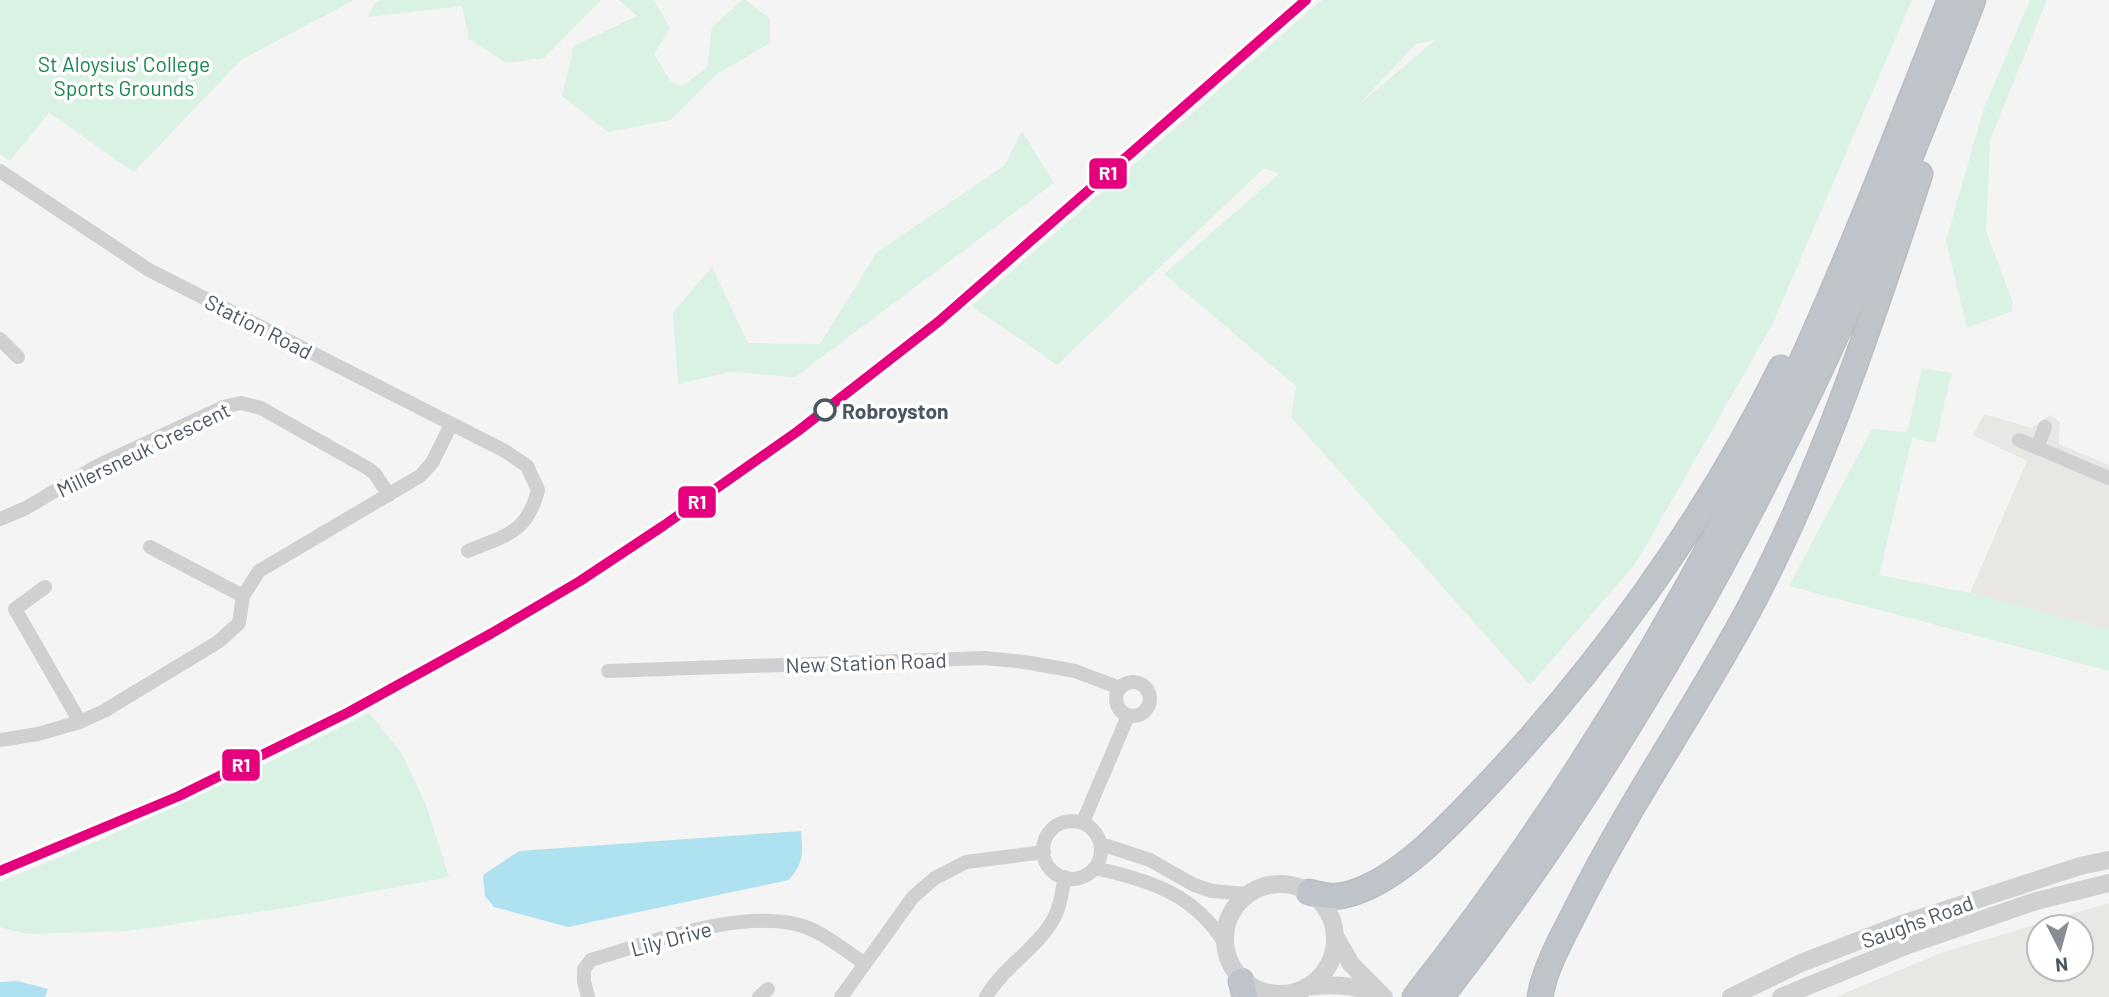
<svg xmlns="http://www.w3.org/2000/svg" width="2109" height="997" viewBox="0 0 2109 997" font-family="Barlow,sans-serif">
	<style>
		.commercial { fill: #e8e7e3; fill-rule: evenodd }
		.green { fill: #d9f2e3; fill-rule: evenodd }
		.water { fill: #aee2f0 }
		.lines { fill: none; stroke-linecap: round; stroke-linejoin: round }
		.motorway-casing { stroke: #b9bec3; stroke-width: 27 }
		.minor { stroke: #ced0d2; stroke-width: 14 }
		.tertiary { stroke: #ced0d2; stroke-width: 18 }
		.motorway { stroke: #bec4c9; stroke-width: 24 }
		.rail-1-casing { stroke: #fff; stroke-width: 16 }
		.rail-1 { stroke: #e5007d; stroke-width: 10 }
		.stop-dot { fill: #fff; stroke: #4a5661; stroke-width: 3.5 }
		.labels { text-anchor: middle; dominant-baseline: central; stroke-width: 7; stroke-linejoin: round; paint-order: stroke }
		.park-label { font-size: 21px; fill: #17864f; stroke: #fff }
		.street-label { font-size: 21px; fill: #4a5661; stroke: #fff }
		.stop-label { font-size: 21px; font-weight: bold; fill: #4a5661; stroke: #fff; text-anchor: start }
		.line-badge { stroke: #fff; stroke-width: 2.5 }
		.badge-label { font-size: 19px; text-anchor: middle; font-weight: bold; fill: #fff }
	</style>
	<rect width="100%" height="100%" fill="#f4f4f4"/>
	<path class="commercial" d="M1984,414l48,14 18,-13 10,7 -1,22 50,21v165l-139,-37 57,-132 -54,-26z
		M2109,903v94h-273l104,-44zM2081,927v42h-42v-42z"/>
	<path class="green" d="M0,0h354l-113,60 -107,112 -85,-59 -39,48 -10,-7z
		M381,0h220l-57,58 -38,5 -37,-24 -7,-33 -95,11 8,-14z
		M619,0h35l16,28 -16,26 17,28 11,4 25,-18 5,-41 30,-27h4l24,19v24l-53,31 -46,46 -63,12 -46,-36 12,-50 63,-30z
		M1322,0h590l-140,325 -136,238 -106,122 -239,-268 5,-31 -132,-112 115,-100 -15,-6 -207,197 -85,-59zM1434,40v1l-78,66 60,-63z
		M2030,0h17l-57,140 -4,91 27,72 -1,8 -45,17 -21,-87 38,-133z
		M1022,131l32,52 -259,194 -65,-5 -52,12 -5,-72 39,-45 36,76 72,1 57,-92 127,-86z
		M1922,368l30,5 -17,70 -23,-5 -33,137 91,18 139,37v41l-320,-85 83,-157 35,3z
		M369,713l32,39 25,53 23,72 -164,31 -157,23 -101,3 -27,-7v-45c126,-51 248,-108 369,-169z"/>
	<path class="water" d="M801,831c2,23 3,31 -12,49l-221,47 -74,-20 -9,-11 -2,-21 36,-24z
		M18,981l30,8 -3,8h-45v-15z"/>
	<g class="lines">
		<defs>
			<path id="motorway" d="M1309,892c12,3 23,6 36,3 51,-12 99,-65 134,-101 118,-123 227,-274 302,-426
				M1241,981l4,16
				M1415,997c143,-182 266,-382 366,-591 63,-133 115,-270 169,-406
				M1441,997c166,-213 298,-445 408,-690 25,-54 45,-110 67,-164 19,-48 39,-95 57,-143
				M1540,997c5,-32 27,-68 41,-97 50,-99 114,-191 167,-289 74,-139 123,-288 172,-437"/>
		</defs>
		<use href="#motorway" class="motorway-casing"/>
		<path class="minor" d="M0,171l149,99 356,181 22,15 11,24c-11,44 -33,45 -70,61
			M0,339l18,18
			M2019,440l90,38
			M2037,448l8,-21
			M0,519l26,-11 71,-42 126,-59 18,-4 20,5 108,61 6,5 14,21
			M150,547l93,49
			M45,587l-30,22 65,113
			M608,671l376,-13 41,4 50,9 45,17
			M1116 699a17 17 0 1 1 34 0a17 17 0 1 1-34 0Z
			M0,740l38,-6 42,-12 24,-11 114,-69 21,-19 4,-27 16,-25 161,-95 12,-13 19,-38
			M1043 850a29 29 0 1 1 58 0a29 29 0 1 1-58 0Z
			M1083,822l45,-106
			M1101,844l49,16 44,25 18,6 36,3
			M1095,868c54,12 100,26 130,76
			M588,997l-4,-16v-12l7,-9c60,-18 166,-58 224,-29 18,9 34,22 50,33
			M759,997l9,-8
			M841,997l72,-100 22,-19 31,-16 78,-10
			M986,997c18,-32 54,-49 70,-83 5,-11 6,-25 9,-37"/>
		<path class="tertiary" d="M1225 939a55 55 0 1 1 110 0a55 55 0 1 1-110 0Z
			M1335,936l16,28 33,33
			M1306,987c26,-4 47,-1 72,6
			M1731,997l70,-34 101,-39 178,-58 29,-6
			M1781,997l127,-52 128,-44 73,-18"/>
		<use href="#motorway" class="motorway"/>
		<defs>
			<path id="rail-1" d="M0,871l179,-75 170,-84 143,-79 88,-52 83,-55 135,-95 140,-109 368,-322"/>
		</defs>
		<use href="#rail-1" class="rail-1-casing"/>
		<use href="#rail-1" class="rail-1"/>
	</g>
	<circle class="stop-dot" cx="825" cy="410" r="10"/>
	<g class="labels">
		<g class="park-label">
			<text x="124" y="63">St Aloysius' College<tspan x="124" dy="24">Sports Grounds</tspan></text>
		</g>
		<g class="street-label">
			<text transform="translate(259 326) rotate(27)">Station Road</text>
			<text transform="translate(143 449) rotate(-26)">Millersneuk Crescent</text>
			<text transform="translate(866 662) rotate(-2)">New Station Road</text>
			<text transform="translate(1917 921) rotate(-20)">Saughs Road</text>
			<text transform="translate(671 938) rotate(-15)">Lily Drive</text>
		</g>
		<g class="stop-label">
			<text x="842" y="410">Robroyston</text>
		</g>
	</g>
	<g class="line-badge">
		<rect x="1088" y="157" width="40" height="33" rx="7" fill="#e5007d"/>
		<rect x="677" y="485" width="40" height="34" rx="7" fill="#e5007d"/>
		<rect x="221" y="748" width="40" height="34" rx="7" fill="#e5007d"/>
	</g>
	<g class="badge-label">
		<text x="1108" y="180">R1</text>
		<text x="697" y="509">R1</text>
		<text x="241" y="772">R1</text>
	</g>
	<g transform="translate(2060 948) rotate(174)"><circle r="33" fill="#ffffff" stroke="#b7bbc0" stroke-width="2"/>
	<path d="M0-5L12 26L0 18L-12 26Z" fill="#868d94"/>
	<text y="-10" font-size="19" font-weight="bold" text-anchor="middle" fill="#4a5661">N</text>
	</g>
</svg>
